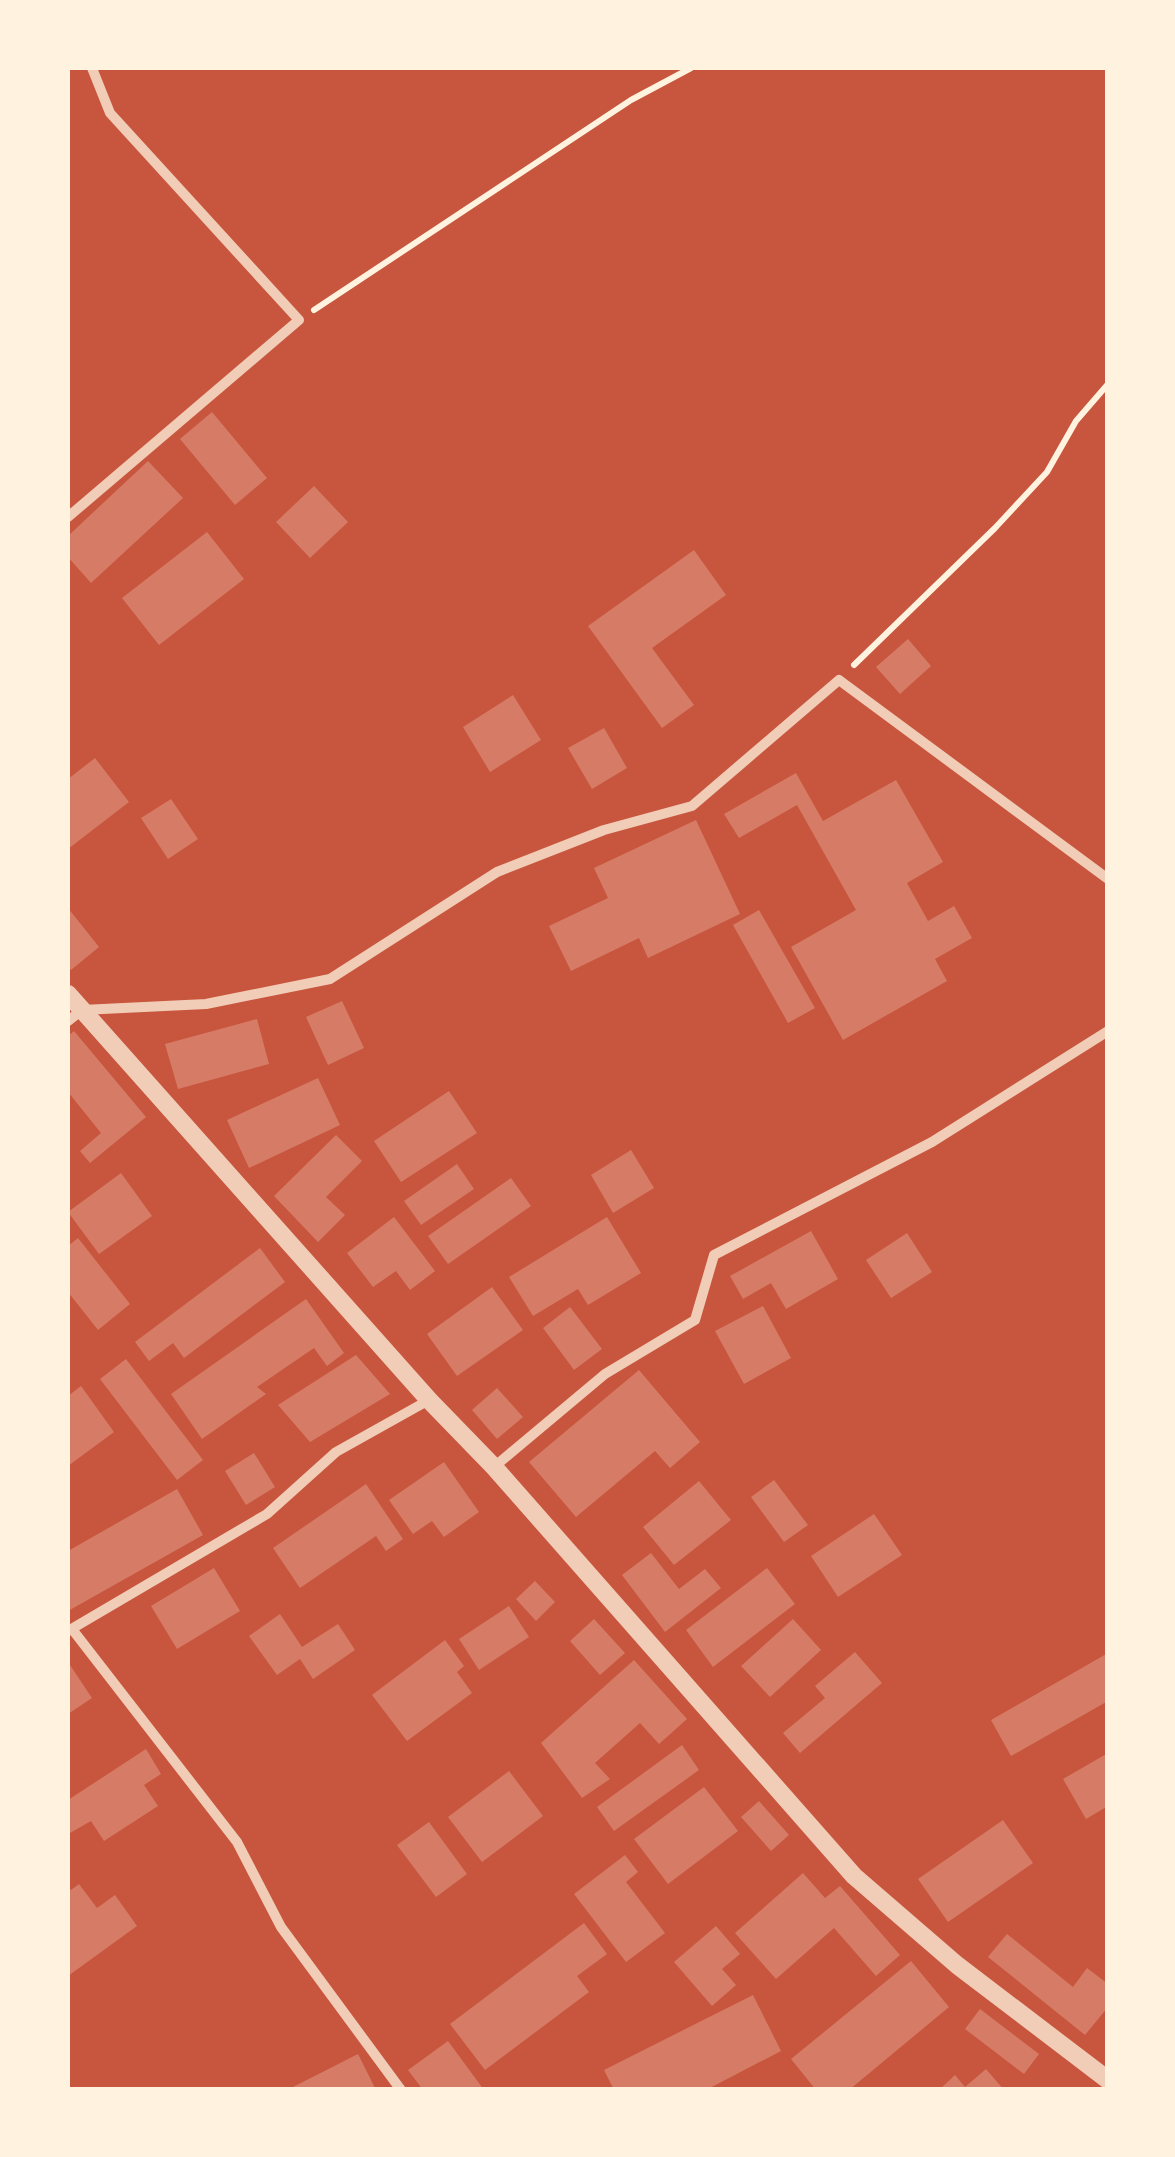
<svg xmlns="http://www.w3.org/2000/svg" width="1175" height="2157" viewBox="0 0 1175 2157" font-family="'IBM Plex Sans',sans-serif">
	<style>
		.building { fill: #d67c66 }
		.lines { fill: none; stroke-linecap: round; stroke-linejoin: round }
		.path { stroke: #fff3e0; stroke-width: 6 }
		.minor { stroke: #f1ccb7; stroke-width: 10 }
		.tertiary { stroke: #f1ccb7; stroke-width: 18 }
	</style>
	<rect width="100%" height="100%" fill="#c8553d"/>
	<path class="building" d="M212,412l55,66 -32,27 -55,-66z
		M148,461l35,37 -92,85 -23,-26v-21z
		M314,486l34,36 -38,36 -34,-36z
		M207,532l37,47 -85,66 -37,-47z
		M694,550l32,45 -74,53 42,57 -32,23 -74,-102z
		M908,639l23,27 -31,28 -24,-27z
		M513,695l28,45 -51,32 -27,-45z
		M604,728l23,40 -35,21 -24,-41z
		M95,758l34,44 -61,47v-70z
		M796,773l27,48 73,-41 47,82 -36,21 21,38 26,-15 18,32 -37,21 12,22 -104,59 -52,-93 65,-37 -59,-105 -58,33 -15,-24z
		M171,799l27,40 -30,20 -27,-41z
		M696,820l44,94 -92,44 -9,-20 -68,33 -22,-45 59,-28 -14,-30z
		M68,908l31,39 -28,23 -3,-5z
		M759,910l56,98 -27,15 -55,-98z
		M342,1001l22,47 -36,17 -22,-48z
		M257,1019l12,45 -91,25 -13,-45z
		M74,1031l72,86 -56,46 -10,-12 21,-18 -33,-41v-56z
		M318,1078l22,47 -91,43 -22,-48z
		M449,1091l28,42 -76,49 -27,-41z
		M336,1135l26,26 -36,36 19,18 -27,27 -44,-46z
		M631,1150l23,38 -41,25 -22,-38z
		M457,1164l17,25 -53,36 -17,-24z
		M121,1173l31,43 -53,38 -31,-42z
		M511,1178l20,28 -83,58 -20,-28z
		M394,1217l41,54 -25,19 -14,-19 -23,16 -26,-34z
		M607,1217l34,56 -53,32 -10,-16 -45,27 -24,-39z
		M811,1231l27,48 -52,30 -15,-26 -28,16 -13,-23z
		M907,1233l25,39 -41,26 -25,-38z
		M78,1238l52,66 -32,26 -30,-38v-46z
		M260,1248l25,34 -101,76 -11,-15 -24,18 -14,-19z
		M492,1287l31,43 -66,46 -30,-42z
		M306,1299l38,54 -17,13 -13,-18 -57,39 9,7 -64,45 -31,-45z
		M763,1306l28,52 -47,26 -29,-53z
		M570,1307l32,42 -28,21 -31,-42z
		M356,1355l34,39 -80,48 -32,-37z
		M126,1359l77,101 -26,20 -77,-101z
		M639,1370l61,72 -30,26 -15,-17 -79,66 -47,-55z
		M81,1386l33,46 -46,34v-70z
		M497,1388l26,29 -26,22 -25,-29z
		M254,1453l21,34 -29,18 -21,-34z
		M444,1462l35,50 -35,25 -12,-16 -19,13 -24,-34z
		M774,1480l34,45 -24,17 -33,-45z
		M699,1481l32,39 -57,45 -31,-38z
		M366,1484l37,55 -17,12 -10,-15 -76,52 -27,-40z
		M177,1489l26,46 -135,76v-60z
		M874,1514l28,41 -64,42 -27,-41z
		M651,1553l28,36 26,-20 16,19 -56,44 -43,-57z
		M214,1568l26,43 -63,38 -26,-43z
		M767,1568l28,36 -82,63 -27,-37z
		M535,1581l20,21 -19,19 -20,-22z
		M509,1606l20,31 -50,33 -20,-31z
		M280,1614l22,33 36,-23 17,26 -42,29 -13,-20 -23,16 -28,-39z
		M594,1619l31,34 -25,22 -30,-34z
		M793,1619l28,31 -51,47 -29,-31z
		M445,1640l19,26 -7,6 15,21 -65,48 -35,-46z
		M855,1652l27,31 -82,70 -17,-20 42,-35 -10,-12z
		M1108,1653v48l-97,55 -20,-36z
		M634,1660l53,59 -28,25 -19,-21 -45,40 15,16 -28,19 -41,-55z
		M68,1662l24,36 -24,16z
		M682,1745l17,25 -85,61 -17,-24z
		M146,1749l15,25 -17,11 14,21 -54,35 -13,-20 -21,12 -2,-4v-29z
		M1108,1753v53l-22,13 -23,-40z
		M509,1771l34,45 -61,46 -34,-45z
		M704,1787l34,44 -70,53 -34,-45z
		M759,1801l30,34 -18,16 -30,-34z
		M1003,1820l30,43 -85,59 -30,-43z
		M429,1822l38,52 -31,23 -39,-52z
		M625,1855l13,17 -12,10 39,51 -39,29 -52,-68z
		M803,1873l22,25 15,-12 60,69 -24,21 -42,-48 -58,51 -41,-46z
		M68,1884l3,6 8,-6 18,24 18,-13 22,31 -69,50z
		M584,1923l23,31 -30,22 12,16 -104,78 -35,-46z
		M716,1926l24,28 -18,15 14,16 -24,21 -38,-44z
		M1007,1934l66,53 14,-19 21,16v23l-23,28 -97,-78z
		M911,1961l38,46 -100,83h-33l-25,-31z
		M753,1995l28,56 -75,39h-92l-10,-20z
		M980,2009l59,45 -15,20 -59,-45z
		M448,2041l36,49h-61l-15,-20z
		M358,2054l18,36h-89z
		M986,2069l18,21h-65l16,-15 10,12z"/>
	<g class="lines">
		<path class="path" d="M314,310l317,-210 60,-32
			M854,665l141,-137 52,-56 29,-51 32,-37"/>
		<path class="minor" d="M68,517l231,-197 -189,-207 -18,-45
			M68,1021l14,-11 124,-6 124,-25 167,-107 107,-42 88,-24 147,-126 269,199
			M494,1467l111,-93 90,-54 19,-65 218,-113 176,-111
			M72,1629l165,213 44,85 120,163
			M68,1631l199,-117 69,-62 93,-52"/>
		<path class="tertiary" d="M68,994l361,406 65,67 360,409 103,89 151,115"/>
	</g>
	<rect width="1175" height="2157" fill="none" stroke="#fff3e0" stroke-width="140"/>
</svg>
